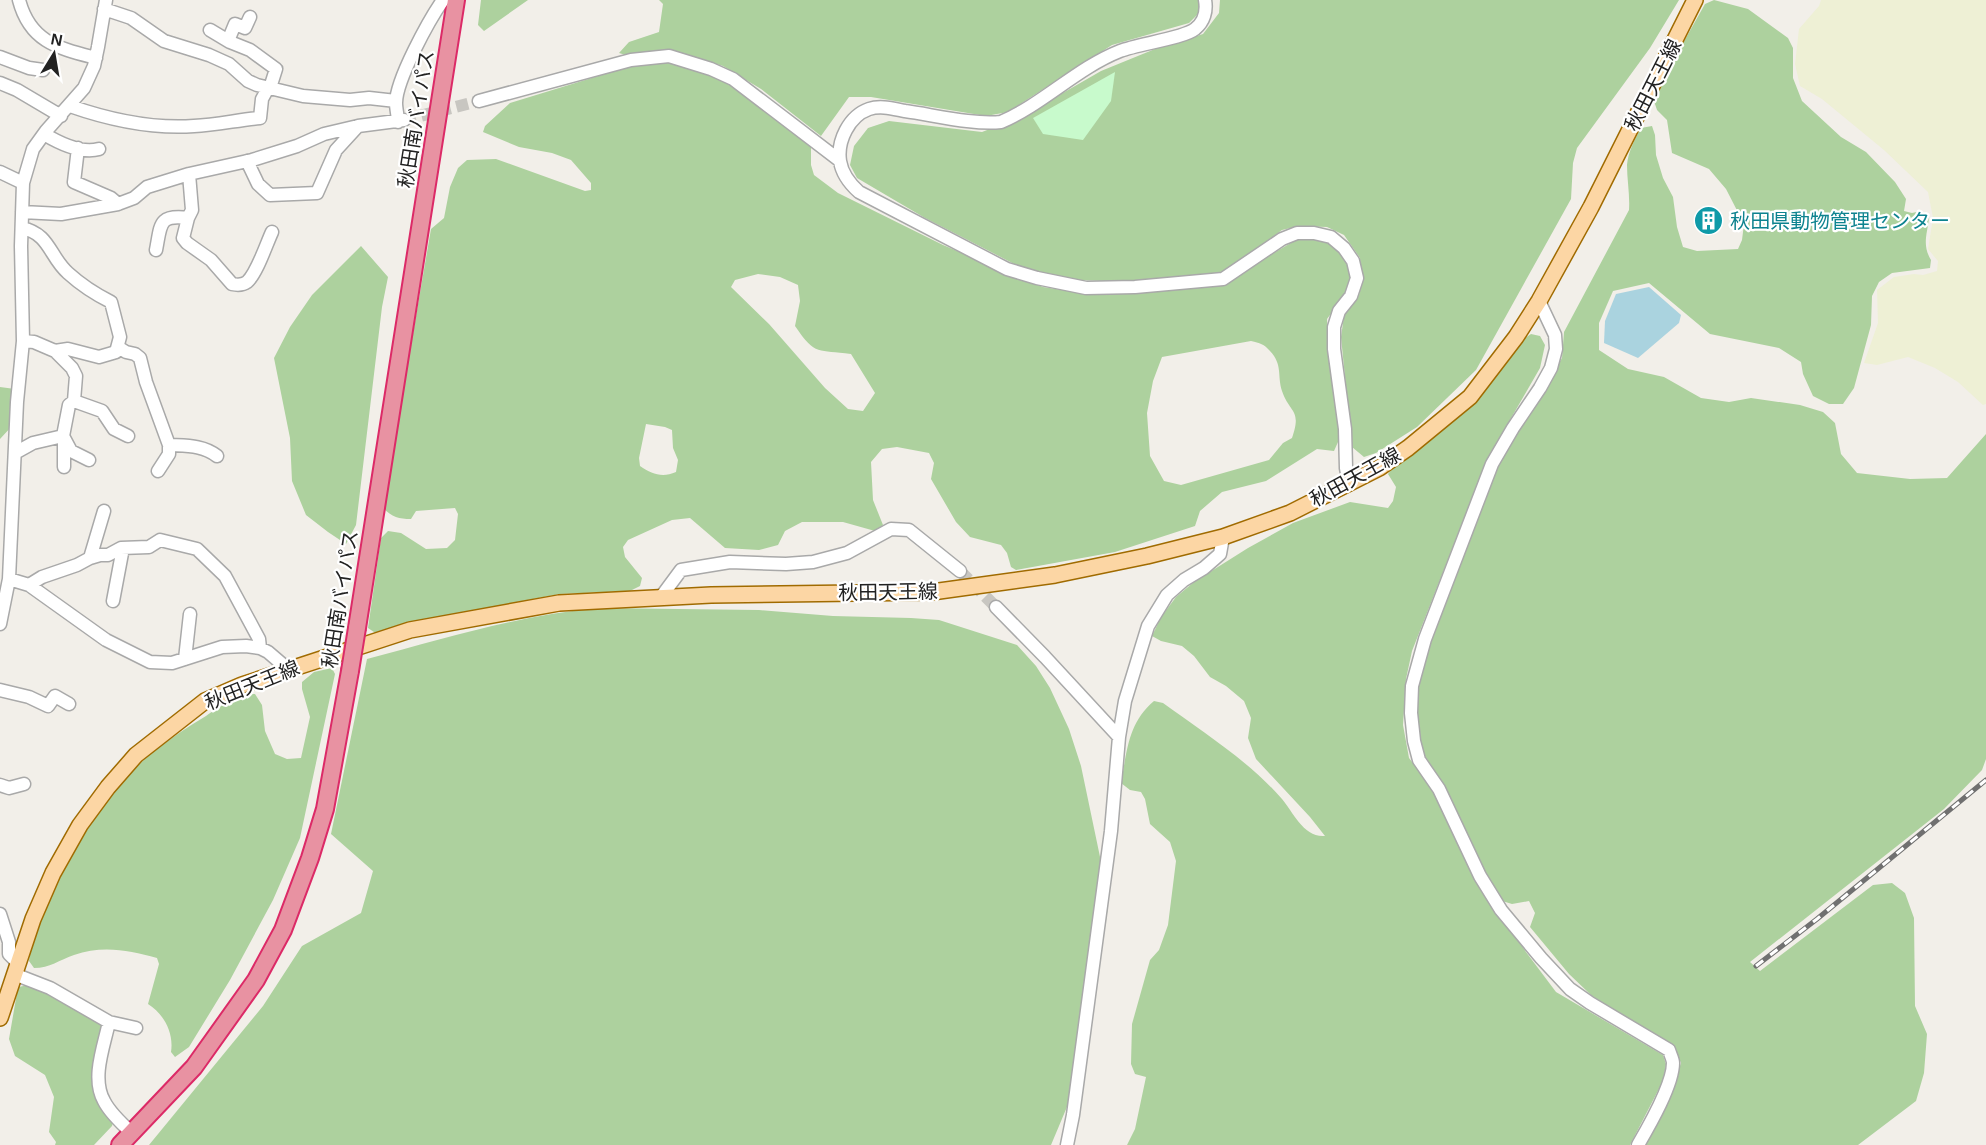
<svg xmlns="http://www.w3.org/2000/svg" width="1986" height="1145" viewBox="0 0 1986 1145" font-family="Arial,'Noto Sans JP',sans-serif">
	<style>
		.farmland { fill: #eef0d5 }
		.forest { fill: #add19e; fill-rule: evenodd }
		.park { fill: #c8facc }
		.water { fill: #aad3df }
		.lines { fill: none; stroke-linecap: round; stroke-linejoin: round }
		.minor-tunnel { stroke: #c8c6c1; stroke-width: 12; stroke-dasharray: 12 6; stroke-linecap: butt }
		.minor-casing { stroke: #a9a9a9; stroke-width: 15 }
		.major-casing { stroke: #a06b00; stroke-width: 18 }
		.highway-casing { stroke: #dc2a67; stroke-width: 20 }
		.minor { stroke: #fff; stroke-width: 12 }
		.major { stroke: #fcd6a4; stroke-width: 15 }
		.highway { stroke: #e892a2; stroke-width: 16 }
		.rail-casing { stroke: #707070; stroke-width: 5 }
		.rail { stroke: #fff; stroke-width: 3; stroke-dasharray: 9; stroke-linecap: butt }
		.highway-bridge-casing { stroke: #dc2a67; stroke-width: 20; stroke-linecap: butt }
		.highway-bridge { stroke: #e892a2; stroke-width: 16 }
		.labels { text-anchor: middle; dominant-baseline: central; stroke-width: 4.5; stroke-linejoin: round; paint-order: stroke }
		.street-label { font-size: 20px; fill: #222; stroke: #fff }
		.culture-label { font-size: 20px; fill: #0d838f; stroke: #fff; text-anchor: start }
	</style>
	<rect width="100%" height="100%" fill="#f2efe9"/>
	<path class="farmland" d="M1821,0h165v404l-3,1 -25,-23 -23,-14 -27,-11 -31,8 -13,-2 14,-40 -1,-33 17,-13 20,-3 9,1 14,-4 1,-10 -10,-12 5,-31 -5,-26 -44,-42 -62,-51 -22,-13 -5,-22 4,-35 20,-23z"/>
	<path class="forest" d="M481,0h47l-44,31 -6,-6z
		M659,0h542l-1,12 -11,11 -77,22 -104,67 -22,4 -115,-19h-22l-28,39 -60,-47 -38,-23 -45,-14 -49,4 -10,-3 10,-11 30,-10 4,-28z
		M1220,0h459l-29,48 -73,100 -4,15 -2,36 -95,171 -59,57 -41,26 -12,4 -12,-10 -11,-110 3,-21 15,-21 2,-12 -1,-25 -16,-23 -17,-8 -28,-1 -17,4 -51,38 -19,7 -80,7 -54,-2 -54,-11 -99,-51 -68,-40 -7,-13 4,-19 14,-18 21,-7 93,11 41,-16 78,-45 54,-22 48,-15 16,-21z
		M1714,0l34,9 40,29 5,10v30l9,23 39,36 25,15 29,30 11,17 -2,12 8,2 9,-2 8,7c-2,17 -7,27 2,42l-1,8 -38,5 -13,9 -7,14 -1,29 -17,63 -11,16h-14l-16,-8 -10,-22 -2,-12 -22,-14 -69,-14 -61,-51 -36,8 -14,32v27l29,19 36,8 37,21 28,4 22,-4 49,7 23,7 12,11 6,31 16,19 53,6 37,-1 39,-44v325l-4,11 -38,39 -194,153 10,9 113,-86 19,-2 13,10 9,25 1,88 12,28 -3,39 -8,28 -58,44h-216l28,-50 11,-32 -7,-17 -17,-11 -24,-12 -42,-28 -22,-21 -39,-47 5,-14 -6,-12 -17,3 -13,-4 -55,-115 -21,-32 -6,-22 -1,-34 5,-25 18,-60 61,-152 62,-102 2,-26 65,-122c1,-15 -2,-30 -2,-45 1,-13 8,-26 14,-37l11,-2 3,9 1,20 7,23 10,19 4,30 6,20 14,4 41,-2 4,-9 2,-16 -18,-35 -17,-20 -37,-16 -5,-33 -10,-10 -3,-9 19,-40 32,-57z
		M644,62h29l42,15 29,14 67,54v20l3,10 24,18 105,52 100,42 45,7 122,-7 25,-8 37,-25 24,-14 13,-2 17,4 18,13 5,11 3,14 -5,12 -20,27 1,33 10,38v52l-4,9 -17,-2 -51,32 -44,11 -22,19 -5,15 -80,26 -99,18 -5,-3 -4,-14 -6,-8 -31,-8 -14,-15 -25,-43 3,-16 -5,-10 -32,-6 -15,2 -11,13 2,38 10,25 -8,6 -32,-9h-41l-17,9 -7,14 -19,5 -34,-2 -35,-30 -18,2 -44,20 -5,7 2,10 17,21 -2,8 -10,5 -70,3 -111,21 -72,19 -9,-6 13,-90 7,-7 13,2 25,16 21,-1 8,-8 3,-26 -3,-6 -39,3 -5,8c-12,0 -19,-2 -28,-11l48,-279 13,-11 6,-31 8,-19 9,-8 29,-1 89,32 6,-1v-7l-20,-23 -19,-7 -33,-6 -36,-15 2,-6 25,-23zM758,274l22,3 18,8 2,16 -5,25c21,31 23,23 56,28l24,39 -12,18 -15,-2 -23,-21 -56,-64 -38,-37 4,-7zM1251,341c9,2 13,3 19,10 13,14 7,24 12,40 8,23 20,18 10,47l-9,5 -14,17 -88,25 -17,-4 -14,-25 -3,-43 6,-32 9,-24zM646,424l19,3 7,3 1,18 5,12 -2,12c-14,6 -24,2 -36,-6l-1,-8z
		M361,246l27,31 -6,30 -26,218 -10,19 -18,-12 -22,-17 -14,-34 -2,-43 -16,-80 16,-31 22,-32z
		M1531,334l9,2 5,9 -5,23 -52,90 -76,193 -6,28 -3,46 6,33 21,27 44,91 52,76 30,40 107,63 3,9 -3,17 -33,64h-503l8,-16 11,-52 -11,-3 -4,-10 1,-40 18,-64 9,-10 9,-25 8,-64 -6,-19 -20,-18 -5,-25 -4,-7 -11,-2 -9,-7c6,-32 7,-60 33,-82l9,2c40,29 87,59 119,96 11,13 22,39 43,37l-15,-19 -54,-58 -8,-21 3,-20 -7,-17 -18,-15 -16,-9 -16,-21 -12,-10 -21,-5 -9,-5 9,-19 15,-20 18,-15 54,-34 45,-25 57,-21 38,6 5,-7 3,-14 -8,-13 5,-6 71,-57 40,-46 18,-25z
		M0,387l15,2 -3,37 -12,13z
		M599,608l160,2 74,6 78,2 28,2 78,25 19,21 14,22 19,41 12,37 23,110 4,31 -20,136 -16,52 -21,50h-902l114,-139 39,-60 59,-33 12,-42 -42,-37 36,-175c76,-20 152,-44 232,-51z
		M332,668l3,6 -35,164 -27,62 -43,80 -41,67 -14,10 -4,-5c3,-19 -7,-38 -23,-48l11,-40 -2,-6c-28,-8 -55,-13 -83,-3 -15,5 -24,13 -40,13l-5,-7c2,-13 3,-28 8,-40 22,-58 68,-129 116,-169 17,-13 34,-25 53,-36 13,-9 32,-23 49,-22l7,11 3,26 10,23 12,5 14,-1 9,-41 -8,-28v-7l12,-10z
		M29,985l71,35 4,8 -11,63 7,15 13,16 -1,4 -18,19h-39l1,-3 -7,-10 5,-35 -9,-22 -30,-19 -6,-17 9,-52z"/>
	<path class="park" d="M1115,72l-4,29 -28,39 -40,-6 -10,-16z"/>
	<path class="water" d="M1649,287l32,28 -2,8 -41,35 -34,-15 1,-22 11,-27z"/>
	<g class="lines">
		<path class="minor-tunnel" d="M404,120l75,-19
			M960,571l36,36"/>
		<defs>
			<path id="minor" d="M19,0c11,42 39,48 77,58
				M1205,0c2,11 -1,22 -10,29 -11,9 -57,15 -75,22 -43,17 -77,53 -119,71 -28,3 -67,-7 -96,-11 -11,-2 -24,-6 -36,-2 -20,7 -32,32 -29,52 2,13 10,23 19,31l148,77 30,9 49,10 49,-1 88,-8 59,-40 15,-6h17l17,4 13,11 9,13 4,17 -6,18 -12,15 -5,16v22l11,80 1,39 3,16
				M104,9l27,9 33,23 45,14 20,9 19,17 9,4 46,11 47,4 19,-2 27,3
				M210,30l20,12 20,8 26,19 -6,19
				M228,41l7,-17 10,4 5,-11
				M0,57l29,11 14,2
				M0,83l17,7 44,26
				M479,101l152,-41 38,-4 42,13 22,10 106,81
				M70,106c40,14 82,23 124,20 22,-1 44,-6 66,-8l2,-19 6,-11
				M398,122c0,-6 -2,-13 -2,-19 0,-23 33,-83 47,-103
				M44,134c15,9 37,20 55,15
				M78,148l-4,34 37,16 7,6
				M247,161l11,23 12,11 47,-2 19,-43 22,-24
				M0,172l23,11
				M189,174l3,36 -4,8 -5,20 4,5 24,17 21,24c5,1 11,1 15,-2 10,-9 19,-37 25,-50
				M22,212l39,2 57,-10 16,-6 13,-11 42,-13 63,-14 45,-14 27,-12 34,-8 46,-6
				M22,228c28,6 27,28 46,45 11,10 29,22 43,29l9,35 -4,15 -17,5 -31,-8 -13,2 -21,-9 -11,-1
				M156,250c5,-25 2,-36 32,-32
				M1539,301l16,34 1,14 -5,19 -11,20 -27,40 -21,36 -67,175 -13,47 -1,27 3,28 5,19 20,29 41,87 21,34 40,48 29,31 20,14 79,47c1,4 4,9 4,13 0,22 -24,63 -35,82
				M118,347l8,5 9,2 5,4 6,24 23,63c18,1 34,0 48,11
				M55,351l17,17 4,8 -2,25 28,10 12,18 14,7
				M63,436l8,15 18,9
				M15,453l18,-10 30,-7 6,-31 5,-4
				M64,467v-27
				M158,471l11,-17v-9
				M90,558l14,-47
				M9,579l20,6 77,55 44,22 22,1 50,-16 24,-1 14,2 8,4 21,18
				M29,585l13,-8 35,-12 13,-7 10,-3h8l13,-7 28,-1 11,-7 37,9 28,27 34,63 1,9
				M661,597l20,-27 49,-8 56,2 27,-2 34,-9 44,-24 18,1 51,41
				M113,601l10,-53
				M996,607l49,50 74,80
				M0,624l9,-45 8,-177 6,-61 -2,-95 2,-63 10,-34 13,-18 38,-43 10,-22 4,-19 8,-47
				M185,659l5,-45
				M0,690l29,7 19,9 7,-10 14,8
				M0,785l9,3 15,-4
				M0,914l9,28v12l9,9
				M14,974l36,14 59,34 27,6
				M109,1022c-5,24 -18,56 -5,79 6,12 18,23 28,32
				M1067,1145l6,-30 38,-284 8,-94 6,-36 23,-75 19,-31 17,-15 20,-12 16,-14 3,-17"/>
			<path id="major" d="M0,1018l33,-99 20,-46 27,-48 28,-38 28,-32 69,-54 37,-16 168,-55 149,-27 152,-8 221,-3 123,-17 92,-19 76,-19 67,-24 89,-45 29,-20 62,-51 46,-60 23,-36 52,-94 104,-207"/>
			<path id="highway" d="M357,628l99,-628
				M120,1145l74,-78 62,-87 27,-50 27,-72 15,-49 25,-138"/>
		</defs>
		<use href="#minor" class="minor-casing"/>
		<use href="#major" class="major-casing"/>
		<use href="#highway" class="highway-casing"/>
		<use href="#minor" class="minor"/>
		<use href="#major" class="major"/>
		<use href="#highway" class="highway"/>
		<defs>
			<path id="rail" d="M1756,966l61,-47 169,-139"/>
		</defs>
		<use href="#rail" class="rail-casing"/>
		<use href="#rail" class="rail"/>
		<defs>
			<path id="highway-bridge" d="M350,671l7,-43"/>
		</defs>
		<use href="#highway-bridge" class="highway-bridge-casing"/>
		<use href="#highway-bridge" class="highway-bridge"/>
	</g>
	<defs>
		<symbol id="building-disc" viewBox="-11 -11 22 22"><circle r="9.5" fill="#0f9aa8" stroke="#fff"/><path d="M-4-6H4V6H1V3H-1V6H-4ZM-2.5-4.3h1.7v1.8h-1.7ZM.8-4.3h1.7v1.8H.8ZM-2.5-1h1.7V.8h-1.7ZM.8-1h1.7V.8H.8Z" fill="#fff"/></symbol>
	</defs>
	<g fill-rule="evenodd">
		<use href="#building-disc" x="1692" y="204" width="33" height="33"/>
	</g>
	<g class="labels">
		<g class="street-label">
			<text transform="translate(1653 85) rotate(-63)">秋田天王線</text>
			<text transform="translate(416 119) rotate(-81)">秋田南バイパス</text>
			<text transform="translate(1355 477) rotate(-29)">秋田天王線</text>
			<text transform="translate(888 592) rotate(-1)">秋田天王線</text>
			<text transform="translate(340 599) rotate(-81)">秋田南バイパス</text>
			<text transform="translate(252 685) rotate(-22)">秋田天王線</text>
		</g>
		<g class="culture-label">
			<text x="1730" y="221">秋田県動物管理センター</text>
		</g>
	</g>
	<g transform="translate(54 54) rotate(11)" stroke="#ffffff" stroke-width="4.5" paint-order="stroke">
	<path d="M0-4.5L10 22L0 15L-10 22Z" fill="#222222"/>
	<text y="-9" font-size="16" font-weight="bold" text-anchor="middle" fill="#222222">N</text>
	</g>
</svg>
